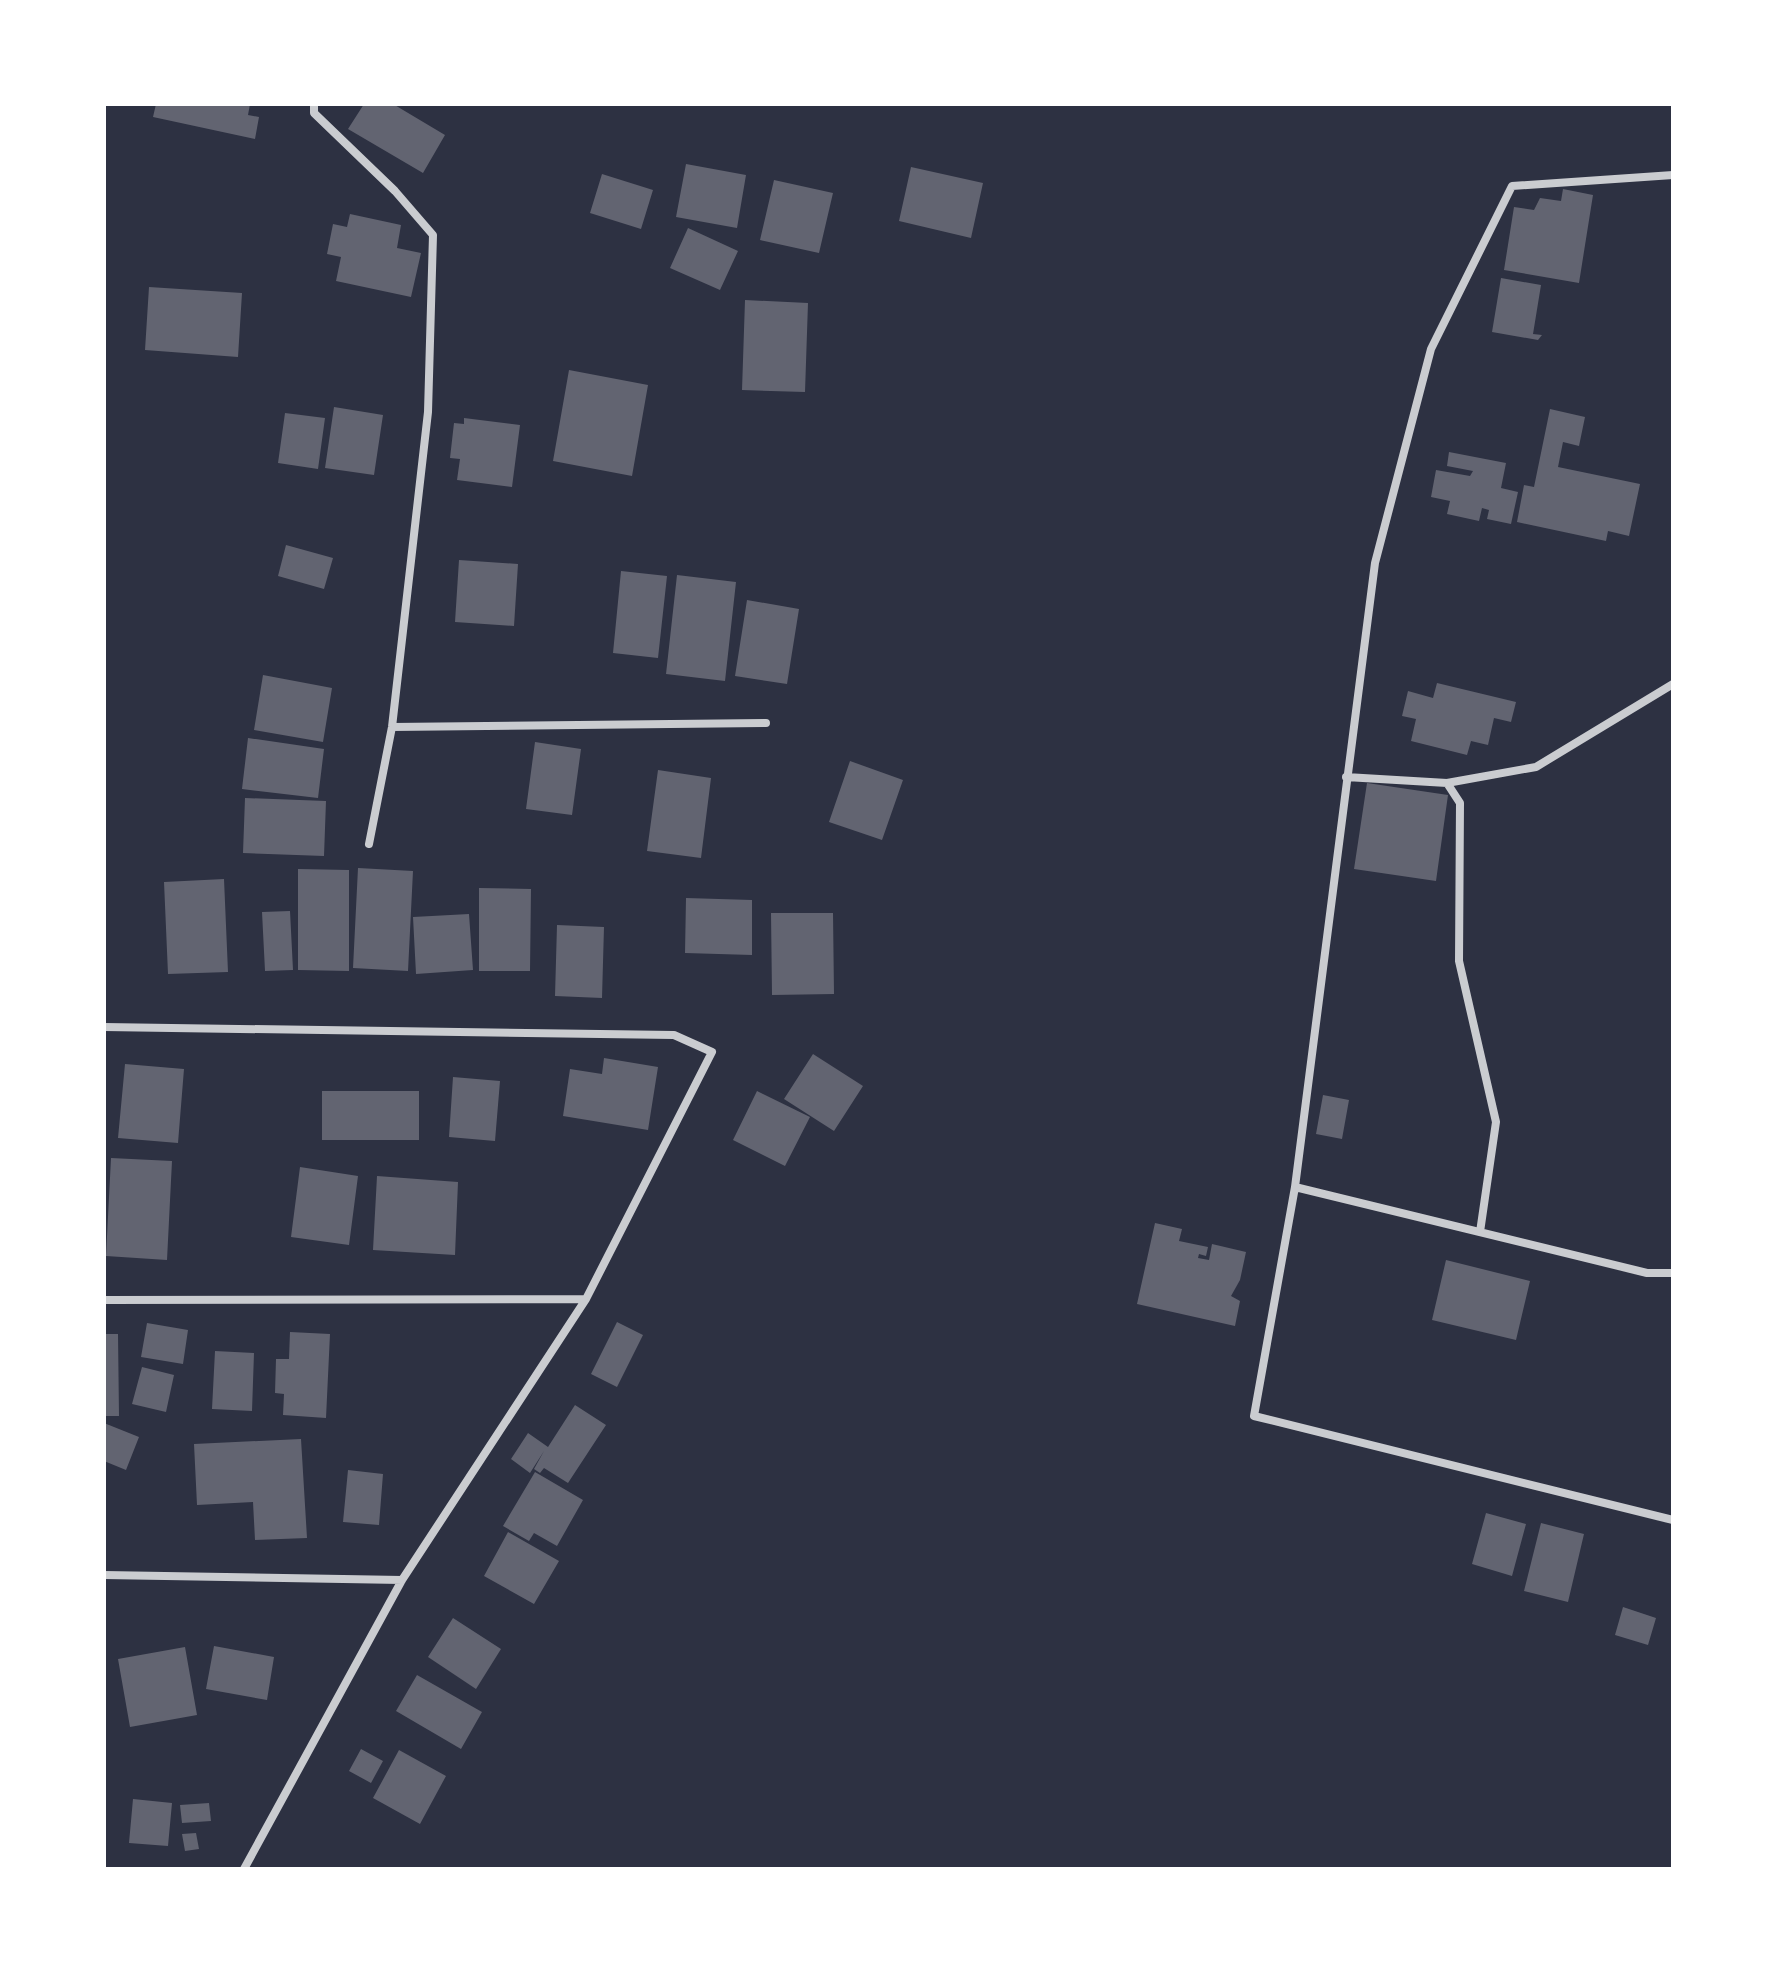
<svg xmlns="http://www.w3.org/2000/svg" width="1777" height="1973" viewBox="0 0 1777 1973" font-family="'Open Sans',sans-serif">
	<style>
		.building { fill: #626471 }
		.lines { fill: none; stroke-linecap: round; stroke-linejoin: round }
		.minor { stroke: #caccd0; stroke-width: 8 }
	</style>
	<rect width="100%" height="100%" fill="#2d3142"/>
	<path class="building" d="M156,104h94l-2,11 11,2 -4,22 -102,-22z
		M364,104h29l52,31 -22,38 -75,-44z
		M686,164l60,11 -9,53 -61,-11z
		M911,167l72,16 -12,55 -72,-17z
		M602,174l51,16 -12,39 -51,-16z
		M774,180l59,13 -14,60 -59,-13z
		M1563,189l30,6 -14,88 -75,-13 10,-63 20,3 6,-12 21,3z
		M350,214l51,11 -4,23 24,5 -10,44 -75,-16 5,-24 -14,-3 6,-30 14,3z
		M688,228l50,23 -18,39 -50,-22z
		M1501,278l40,7 -8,49 9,1 -4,5 -46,-8z
		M149,287l93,6 -4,64 -93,-7z
		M745,300l63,3 -3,89 -63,-2z
		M569,370l79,15 -16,91 -79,-15z
		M334,407l49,8 -9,60 -49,-7z
		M1550,409l35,8 -6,29 -16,-4 -5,25 82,17 -11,52 -21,-5 -2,10 -89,-19 7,-37 10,2z
		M285,413l40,5 -7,51 -40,-6z
		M464,418l56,7 -8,62 -55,-7 3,-21 -10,-1 4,-35 10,1z
		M1449,452l57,11 -5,25 17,4 -7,32 -24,-5 2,-9 -7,-2 -3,13 -32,-7 3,-13 -19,-4 5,-27 34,6 3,-5 -26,-5z
		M286,545l47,13 -9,31 -46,-13z
		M459,560l59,4 -4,62 -59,-4z
		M621,571l46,5 -9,82 -45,-5z
		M677,575l59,7 -11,99 -59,-7z
		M747,600l52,9 -12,75 -52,-8z
		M263,675l69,13 -9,54 -69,-12z
		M1437,683l79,19 -5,20 -17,-4 -6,27 -17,-4 -4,14 -56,-14 5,-22 -14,-3 6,-25 25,7z
		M248,738l76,11 -6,49 -76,-9z
		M535,742l46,7 -9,66 -46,-6z
		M850,761l53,19 -21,60 -53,-18z
		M658,770l53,8 -10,80 -54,-7z
		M1367,783l81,12 -12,86 -82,-12z
		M245,798l81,3 -2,55 -81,-3z
		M358,868l55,3 -5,100 -55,-3z
		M298,869l51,1v101l-51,-1z
		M224,879l4,93 -60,2 -4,-92z
		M479,888l52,1 -1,82h-51z
		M686,898l66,2v55l-67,-2z
		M290,911l3,59 -28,1 -3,-59z
		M771,913h62l1,81 -62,1z
		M469,914l4,56 -57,4 -3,-57z
		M557,925l47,2 -2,71 -47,-2z
		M813,1054l50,32 -29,45 -50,-32z
		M604,1058l54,9 -10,63 -85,-14 7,-47 32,5z
		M125,1064l59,5 -6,74 -60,-5z
		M453,1077l47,4 -5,60 -46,-4z
		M322,1091h97v49h-97z
		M757,1091l53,26 -25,49 -52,-26z
		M1323,1095l26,5 -7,39 -26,-5z
		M111,1158l61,3 -5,99 -61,-4z
		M300,1167l58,9 -9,69 -58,-8z
		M377,1176l81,6 -3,73 -82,-5z
		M1155,1223l27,6 -3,12 29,6 -2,9 -7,-2 -1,4 11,2 3,-16 34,8 -6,28 -9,16 9,5 -5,25 -98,-22z
		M1446,1260l84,21 -14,59 -84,-20z
		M617,1322l26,13 -26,52 -26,-13z
		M147,1323l41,7 -5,34 -42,-7z
		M290,1332l40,2 -4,84 -43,-3 1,-21 -9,-1 1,-34h13z
		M104,1334h14l1,82h-15z
		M215,1351l39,2 -2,58 -40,-2z
		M142,1367l32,8 -8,37 -34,-8z
		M575,1405l31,20 -38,58 -24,-15 -4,5 -6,-4 10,-18 -14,22 -19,-14 17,-26 20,14z
		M104,1423l35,14 -13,33 -22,-9z
		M301,1439l6,99 -52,2 -2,-38 -56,3 -3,-61z
		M348,1470l35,4 -4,51 -36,-3z
		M535,1472l48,28 -26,46 -23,-13 -5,8 -26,-15z
		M1486,1513l40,11 -14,52 -40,-12z
		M1541,1523l43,11 -16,68 -44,-11z
		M508,1532l51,29 -25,43 -50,-28z
		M1623,1607l33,11 -8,27 -33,-10z
		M453,1618l48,31 -25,40 -48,-32z
		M214,1646l60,11 -7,43 -61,-11z
		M185,1647l12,68 -67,12 -12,-68z
		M417,1675l65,37 -21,37 -65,-38z
		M361,1749l22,12 -12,22 -22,-12z
		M399,1750l47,26 -26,48 -47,-26z
		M133,1799l39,4 -4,43 -39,-3z
		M209,1803l2,18 -29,2 -2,-18z
		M196,1833l3,16 -14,2 -3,-17z"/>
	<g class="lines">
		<path class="minor" d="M314,104v9l81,78 38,44 -5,177 -36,315 -23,117
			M1673,175l-161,11 -81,163 -56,214 -80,624 -41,229 419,104
			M392,727l374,-4
			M1346,777l101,6 13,20 -1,158 37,161 -16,110
			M1447,783l89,-16 137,-83
			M104,1027l570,8 38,17 -126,247 -482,1
			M1295,1187l352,86h26
			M104,1575l298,5
			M244,1869l158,-289 184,-281"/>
	</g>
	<rect width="1777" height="1973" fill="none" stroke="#ffffff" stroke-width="212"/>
</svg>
